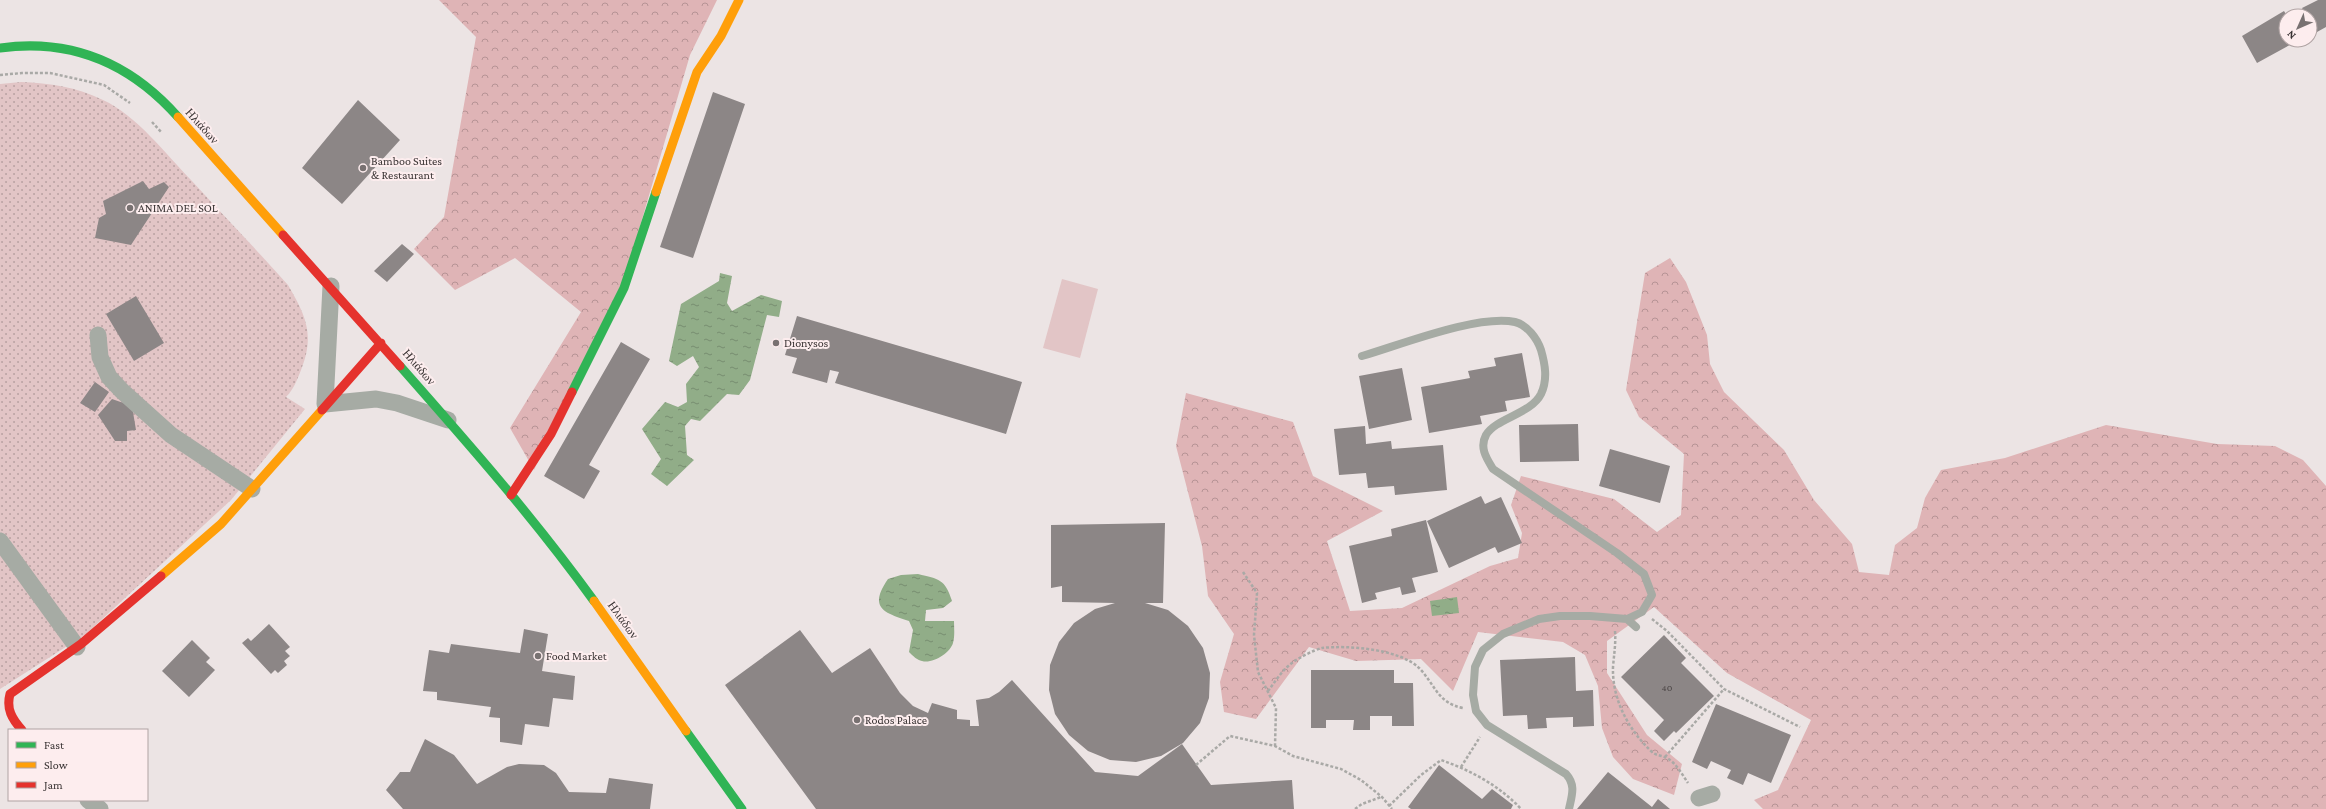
<svg xmlns="http://www.w3.org/2000/svg" width="2326" height="809" viewBox="0 0 2326 809" font-family="'Crimson Pro',serif">
	<style>
		.green { fill: url(#green-dots) }
		.forest { fill: url(#forest-crowns) }
		.pitch { fill: #e2c5c6 }
		.water { fill: url(#water-ripples) }
		.building { fill: #8c8686 }
		.lines { fill: none; stroke-linecap: round; stroke-linejoin: round }
		.path { stroke: #a9a9a6; stroke-width: 2.5; stroke-dasharray: 3 2; stroke-linecap: butt }
		.lane { stroke: #a6aba4; stroke-width: 8 }
		.street { stroke: #a6aba4; stroke-width: 17 }
		.fast { stroke: #30b455; stroke-width: 9 }
		.slow { stroke: #ff9f0a; stroke-width: 9 }
		.jam { stroke: #e5322d; stroke-width: 9 }
		.poi-dot { fill: #787171; stroke: #fdedee; stroke-width: 1.5 }
		.labels { text-anchor: middle; dominant-baseline: central; stroke-width: 4; stroke-linejoin: round; paint-order: stroke }
		.number-label { font-size: 10px; fill: #4e4848 }
		.street-label { font-size: 12px; fill: #393333; stroke: #fdedee }
		.poi-label { font-size: 12px; fill: #393333; stroke: #fdedee; text-anchor: start }
	</style>
	<defs>
		<pattern id="green-dots" width="8" height="8" patternUnits="userSpaceOnUse"><rect width="8" height="8" fill="#e2c5c6"/><path d="M2 2h.1M6 6h.1" fill="none" stroke="#b8a1a1" stroke-width="1.8" stroke-linecap="round"/></pattern>
		<pattern id="forest-crowns" width="20" height="18" patternUnits="userSpaceOnUse"><rect width="20" height="18" fill="#dfb4b6"/><path d="M2 6a3 3 0 1 1 6 0M12 15a3 3 0 1 1 6 0" fill="none" stroke="#b69395"/></pattern>
		<pattern id="water-ripples" width="26" height="14" patternUnits="userSpaceOnUse"><rect width="26" height="14" fill="#91ad88"/><path d="M2 4q2-2 4 0t4 0M15 11q2-2 4 0t4 0" fill="none" stroke="#778d70"/></pattern>
	</defs>
	<rect width="100%" height="100%" fill="#ece4e4"/>
	<path class="green" d="M21,82c29,1 55,5 82,18 33,15 63,54 88,80 32,35 65,69 97,105 18,31 27,50 13,85 -4,10 -7,19 -15,27l19,12 -74,91 -145,134 -86,55v-605z"/>
	<path class="forest" d="M439,0h278l-27,55 -66,226 -90,189 -24,-42 71,-116 -66,-54 -60,32 -41,-41 30,-32 32,-180z
		M1670,258l16,24 21,53 3,29 14,28 60,58 30,50 38,44 7,28 30,3 6,-30 22,-17 8,-30 16,-28 64,-12 101,-33 111,19 58,2 28,14 23,26v323h-563l-9,-9 24,-10 33,-70 -84,-47 -73,-66 -47,34v32l40,62 35,29 -8,31 -41,-16 -20,-22 -11,-29 -4,-42 -13,-31 -22,-13 -85,-10 -25,59 -32,-32 -65,2 -47,-14 -53,72 -32,-7 -4,-30 14,-48 -26,-38 -6,-50 -26,-100 10,-53 107,29 20,54 70,35 -56,30 23,70 52,-3 88,-42 28,-8 4,-25 -11,-28 10,-29 93,23 43,33 24,-17 3,-61 -45,-37 -13,-27 19,-117z"/>
	<path class="pitch" d="M1062,279l36,10 -18,69 -37,-10z"/>
	<path class="water" d="M720,273l12,3 -5,27 5,8 29,-16 21,6 -3,16 -12,-2 -17,65 -11,15 -12,-1 -27,27 -9,-2 -6,7 2,29 7,5 -27,26 -16,-12 10,-15 -19,-30 23,-27 13,5 9,-5 -1,-18 13,-17 -6,-11 -16,10 -8,-5 12,-57 38,-23z
		M918,574c21,5 27,5 34,27l-9,7 -17,2 -1,11h29c0,7 1,15 -1,22 -3,10 -20,21 -31,18 -5,-1 -9,-5 -13,-9l4,-22 -4,-9c-25,-8 -41,-13 -21,-42l13,-4z
		M1457,597l2,16 -27,3 -2,-15z"/>
	<path class="building" d="M2318,0h8v27l-9,5 -7,-11v-5h-3l-5,-8z
		M2284,11l3,5 -1,24h13l-42,23 -15,-27z
		M713,92l32,12 -52,154 -33,-11z
		M358,100l42,40 -58,64 -40,-36z
		M143,181l6,8 15,-7 5,5 -38,58 -36,-7 4,-20 7,-4 -3,-13z
		M402,244l12,10 -27,28 -13,-11z
		M136,296l28,47 -30,18 -28,-47z
		M797,316l225,66 -16,52 -171,-51 4,-11 -9,-2 -3,13 -35,-10 5,-15 -12,-3z
		M621,342l29,17 -61,106 11,6 -16,28 -40,-23z
		M1522,353l8,44 -25,4 2,10 -27,5 2,8 -53,9 -8,-46 49,-9 -2,-7 28,-5 -2,-8z
		M1402,368l10,52 -43,9 -10,-53z
		M95,382l14,10 -14,20 -15,-9z
		M112,399l20,7 4,24 -9,1v10h-12l-17,-26z
		M1578,424l1,37 -59,1 -1,-37z
		M1365,426l1,18 25,-3 1,8 51,-4 4,45 -52,5 -1,-9 -26,2 -2,-15 -27,2 -5,-46z
		M1610,449l60,17 -10,37 -61,-17z
		M1481,496l4,8 16,-7 21,46 -24,10 -3,-6 -46,21 -22,-47z
		M1426,520l12,52 -26,6 4,14 -14,3 -2,-8 -25,6 2,6 -15,4 -13,-57 43,-10 -1,-7z
		M1165,523l-2,80h-18l23,7 20,16 15,22 7,25 -1,25 -9,25 -17,20 -22,13 -25,6 -26,-2 -22,-9 -19,-16 -14,-21 -6,-24 1,-25 9,-23 15,-19 21,-14 20,-6 -53,-1v-16l-11,2v-63z
		M269,624l21,23 -5,4 5,5 -6,5 3,4 -9,8 -3,-3 -4,4 -29,-31 6,-5 3,3z
		M524,629l24,5 -6,37 33,5 -2,24 -20,-2 -4,29 -24,-3 -3,21 -22,-3v-24l-11,-1 2,-10 -54,-7v-8l-14,-1 6,-41 20,3 2,-9 69,9z
		M800,630l32,43 38,-25 30,45 13,13 15,7 4,-10 25,7v9l13,1v6h9l-3,-26 13,-2 10,-6 13,-12 83,92 43,4 44,-32 29,41 81,-5 2,29h-478l-91,-124z
		M1664,635l22,23 -5,5 33,33 -38,37 -2,-2 -10,10 -10,-10 10,-11 -43,-43z
		M192,640l18,18 -4,4 9,8 -26,27 -27,-26z
		M1575,657l1,34 17,-1 1,36 -21,1v-10l-27,1 1,10 -19,1 -1,-14 -24,1 -3,-56z
		M1311,670h83v13h19l1,43h-22v-10h-22v14h-17l1,-10h-28v8h-15z
		M1716,704l75,31 -20,48 -23,-10 -5,12 -16,-7 4,-8 -20,-9 -4,8 -15,-7z
		M425,739l29,16 23,29 30,-17 12,-3 25,1 12,8 13,19 37,1 3,-15 44,6 -3,25h-247l-17,-19 14,-18h10z
		M1439,765l43,34 10,-10 21,16 -2,4h-100l-3,-2z
		M1608,772l44,35 6,-8 12,10h-93z"/>
	<g class="lines">
		<path class="path" d="M0,75l22,-2h28l54,12 26,18
			M152,122l10,11
			M1243,572l14,21 -3,42 4,37 18,36 -1,38
			M1652,619l15,12 57,58 76,38
			M1615,631c1,13 -1,23 -2,36 -1,32 15,62 38,84 5,5 10,4 16,7 9,5 15,16 21,25
			M1268,691c7,-9 14,-21 24,-28 6,-5 22,-13 30,-15 25,-3 78,1 97,20 16,16 18,35 44,40
			M1665,757l59,-68
			M1196,765l34,-29 45,10 18,10 48,13 20,11 21,17 10,12
			M1461,767l19,-30
			M1389,806l32,-31 20,-15c29,10 59,26 80,49
			M1355,809l7,-5 19,-7"/>
		<path class="lane" d="M1362,356c38,-11 116,-42 153,-34 12,3 22,16 26,28 4,14 7,29 0,44 -10,20 -45,24 -55,41 -7,13 1,24 7,34l124,84 27,21 8,21 -10,17 -15,7 -37,-3h-30l-21,3 -36,15 -20,16 -8,17 -2,28 3,16 11,14 79,49c10,11 6,21 3,35
			M1627,619l9,8"/>
		<path class="street" d="M331,286l-6,118 51,-5 21,4 51,17
			M98,335l2,22 9,20 13,14 49,44 81,54
			M0,541l77,106
			M1699,798l13,-4
			M88,800l12,9"/>
		<path class="fast" d="M0,48c72,-10 131,16 178,69
			M400,366c67,76 134,152 194,235
			M572,392l52,-104 32,-96
			M686,731l56,78"/>
		<path class="slow" d="M178,117l105,118
			M656,192l41,-120 24,-36 18,-36
			M161,576l60,-52 101,-114
			M594,601l92,130"/>
		<path class="jam" d="M283,235l117,131
			M322,410l59,-67
			M511,495l40,-61 21,-42
			M22,730c-10,-11 -16,-21 -12,-36l71,-50 80,-68"/>
	</g>
	<g class="poi-dot">
		<circle cx="363" cy="168" r="4"/>
		<circle cx="130" cy="208" r="4"/>
		<circle cx="776" cy="343" r="4"/>
		<circle cx="538" cy="656" r="4"/>
		<circle cx="857" cy="720" r="4"/>
	</g>
	<g class="labels">
		<g class="number-label">
			<text x="1667" y="687">40</text>
		</g>
		<g class="street-label">
			<text transform="translate(202 126) rotate(48)">Ηλιάδων</text>
			<text transform="translate(419 367) rotate(49)">Ηλιάδων</text>
			<text transform="translate(623 620) rotate(54)">Ηλιάδων</text>
		</g>
		<g class="poi-label">
			<text x="371" y="161">Bamboo Suites<tspan x="371" dy="14">&amp; Restaurant</tspan></text>
			<text x="138" y="208">ANIMA DEL SOL</text>
			<text x="784" y="343">Dionysos</text>
			<text x="546" y="656">Food Market</text>
			<text x="865" y="720">Rodos Palace</text>
		</g>
	</g>
	<rect x="8" y="729" width="140" height="72" fill="#fdedee" stroke="#afa3a3"/>
	<rect x="16" y="742" width="20" height="6" fill="#30b455" stroke="#afa3a3"/>
	<text x="44" y="749" font-size="12" fill="#393333">Fast</text>
	<rect x="16" y="762" width="20" height="6" fill="#ff9f0a" stroke="#afa3a3"/>
	<text x="44" y="769" font-size="12" fill="#393333">Slow</text>
	<rect x="16" y="782" width="20" height="6" fill="#e5322d" stroke="#afa3a3"/>
	<text x="44" y="789" font-size="12" fill="#393333">Jam</text>
	<g transform="translate(2298 28) rotate(225)"><circle r="19" fill="#fdedee" stroke="#afa3a3"/>
	<path d="M0-3L7 15L0 10L-7 15Z" fill="#787171"/>
	<text y="-6" font-size="11" font-weight="bold" text-anchor="middle" fill="#393333">N</text>
	</g>
</svg>
